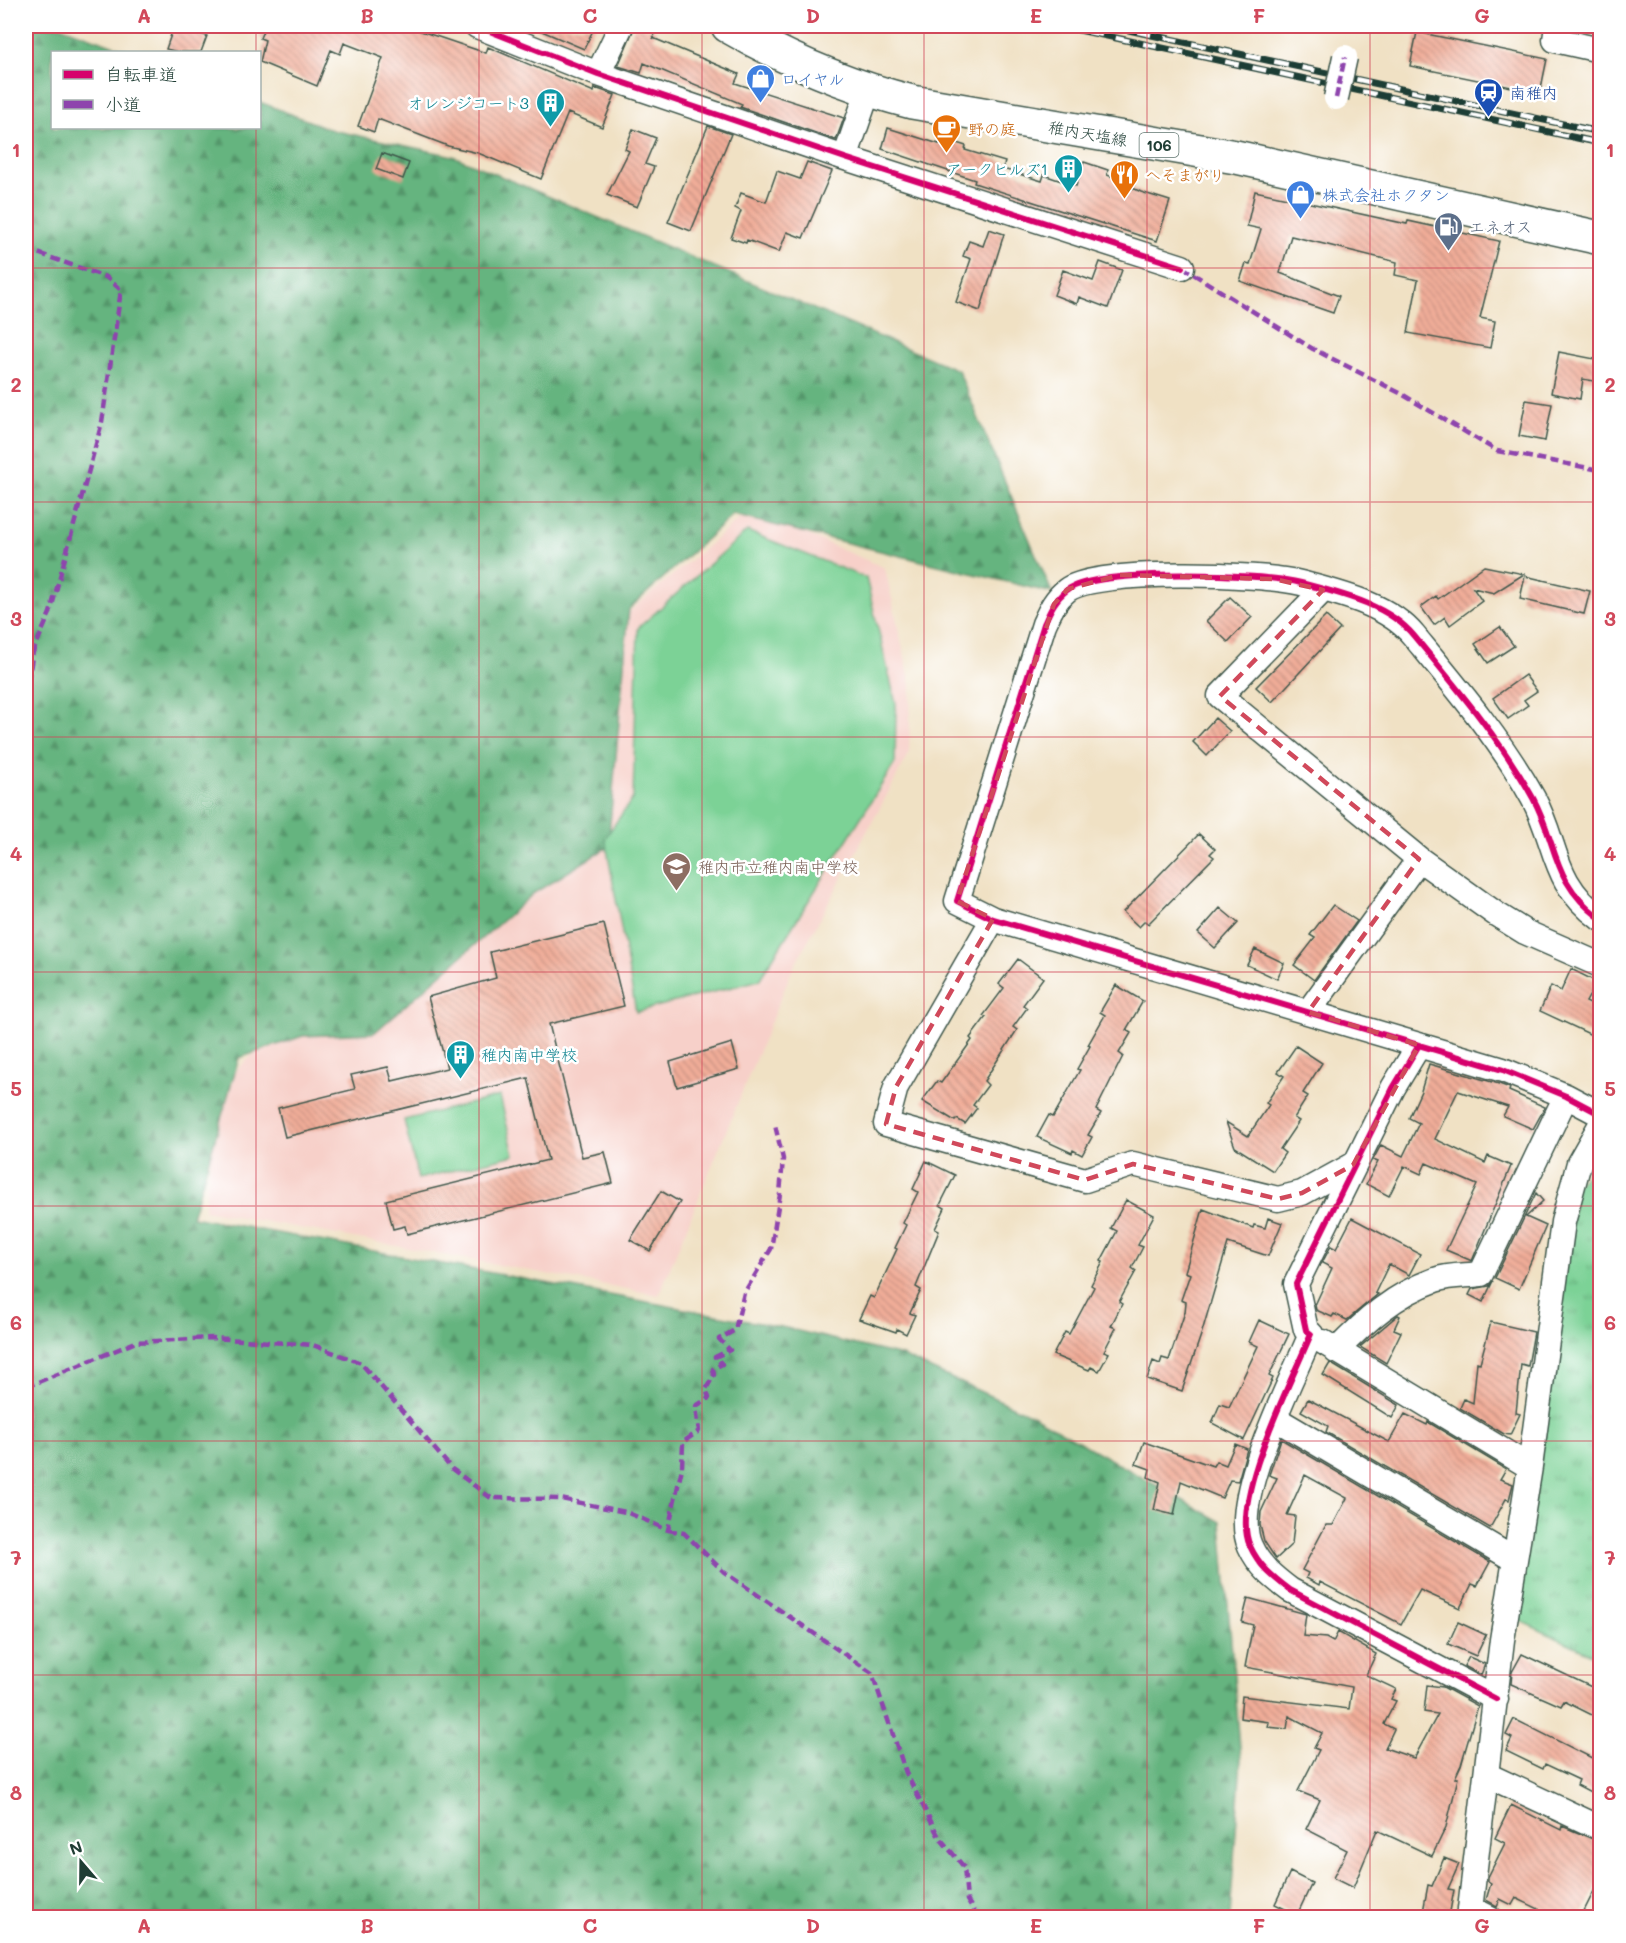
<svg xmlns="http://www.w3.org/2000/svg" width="1626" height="1943" viewBox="0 0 1626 1943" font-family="Mali,'Klee One',sans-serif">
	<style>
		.built { fill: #f7d0c9 }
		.grass { fill: url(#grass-tufts); stroke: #4e8865; stroke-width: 1.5 }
		.forest { fill: url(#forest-firs); stroke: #42785a; stroke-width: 1.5 }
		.garden { fill: #7cd296; stroke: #4e8865; stroke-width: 1.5 }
		.building { fill: url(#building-back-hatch) }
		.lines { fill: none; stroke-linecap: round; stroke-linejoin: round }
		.street-casing { stroke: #3e564a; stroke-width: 27 }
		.primary-casing { stroke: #3e564a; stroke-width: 36 }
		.street { stroke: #fff; stroke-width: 24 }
		.primary { stroke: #fff; stroke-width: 33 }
		.rail-casing { stroke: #1f3d34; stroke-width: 7 }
		.rail { stroke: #fff; stroke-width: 4.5; stroke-dasharray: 14; stroke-linecap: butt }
		.street-bridge-casing { stroke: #3e564a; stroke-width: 27; stroke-linecap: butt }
		.street-bridge { stroke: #fff; stroke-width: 24 }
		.quiet { stroke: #8e44ad; stroke-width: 4.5; stroke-dasharray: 9 4.5; stroke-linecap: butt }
		.cycleway-casing { stroke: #fff; stroke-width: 10 }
		.cycleway { stroke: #d6006c; stroke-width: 6 }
		.marked { fill: none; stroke: #d1495b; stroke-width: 4.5; stroke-dasharray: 12 8; stroke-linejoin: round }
		.grid { fill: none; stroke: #d1495b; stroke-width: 1.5; stroke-opacity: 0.55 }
		.labels { text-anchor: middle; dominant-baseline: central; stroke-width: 5; stroke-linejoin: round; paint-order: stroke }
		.shield { fill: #fff; stroke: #627771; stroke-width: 1.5 }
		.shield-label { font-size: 15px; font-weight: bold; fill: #1f3d34 }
		.shop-label { font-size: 16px; fill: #366cbe; stroke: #fff; text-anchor: start }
		.transit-label { font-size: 16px; fill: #164399; stroke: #fff; text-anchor: start }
		.culture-label { font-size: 16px; fill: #0d838f; stroke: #fff; text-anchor: end }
		.food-label { font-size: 16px; fill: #c56008; stroke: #fff; text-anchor: start }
		.street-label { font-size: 16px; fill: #1f3d34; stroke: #fff }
		.service-label { font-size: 16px; fill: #4e5e75; stroke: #fff; text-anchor: start }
		.education-label { font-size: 16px; fill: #785e54; stroke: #fff; text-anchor: start }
		.neatline { fill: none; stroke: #d1495b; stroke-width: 2 }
		.grid-label { font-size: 20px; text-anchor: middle; font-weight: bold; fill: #d1495b }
	</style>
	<defs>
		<pattern id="grass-tufts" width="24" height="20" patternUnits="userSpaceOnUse" patternTransform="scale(1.5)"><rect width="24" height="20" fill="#7cd296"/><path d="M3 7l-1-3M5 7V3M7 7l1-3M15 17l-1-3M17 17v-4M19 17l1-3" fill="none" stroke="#65ac7b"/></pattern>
		<pattern id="forest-firs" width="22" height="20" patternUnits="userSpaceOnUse" patternTransform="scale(1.5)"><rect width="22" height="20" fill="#65b47f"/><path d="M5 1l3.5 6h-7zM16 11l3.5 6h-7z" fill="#539469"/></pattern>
		<pattern id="building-back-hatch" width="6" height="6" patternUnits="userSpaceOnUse" patternTransform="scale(1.5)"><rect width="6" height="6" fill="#f1ad99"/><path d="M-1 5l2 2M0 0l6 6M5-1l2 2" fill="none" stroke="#c38e7e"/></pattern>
	</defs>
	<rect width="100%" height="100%" fill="#fff"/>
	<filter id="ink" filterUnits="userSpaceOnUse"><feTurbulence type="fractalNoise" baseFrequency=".0167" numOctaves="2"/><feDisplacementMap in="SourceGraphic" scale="12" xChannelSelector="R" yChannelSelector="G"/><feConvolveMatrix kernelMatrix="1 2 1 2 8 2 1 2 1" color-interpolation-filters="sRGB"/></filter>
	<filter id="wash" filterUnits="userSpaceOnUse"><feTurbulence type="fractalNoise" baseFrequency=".008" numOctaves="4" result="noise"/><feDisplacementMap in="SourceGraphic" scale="24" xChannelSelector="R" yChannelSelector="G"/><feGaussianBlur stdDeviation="1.35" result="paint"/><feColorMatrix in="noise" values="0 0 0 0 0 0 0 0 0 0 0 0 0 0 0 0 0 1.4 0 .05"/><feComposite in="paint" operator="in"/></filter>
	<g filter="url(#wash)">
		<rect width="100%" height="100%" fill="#f0e1c4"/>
		<path class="built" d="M750,510l135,58 26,117 -2,69 -117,216 -133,325 -455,-85 15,-124 77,-71 328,-399z"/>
		<path class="grass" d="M1600,1163v495l-82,-38 58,-436z"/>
		<path class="forest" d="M26,26h34l71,26h-79v76h208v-26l72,28 121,26 505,214 94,223 -319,-78 -104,94 -21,238 -74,46 -160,140 -71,3 -64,22 -47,159 594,111 116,28 130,59 189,107 20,237 -11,158 -1204,1z"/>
		<path class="garden" d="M747,531l119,47 30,126 -1,59 -136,217 -123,32 -31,-174 28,-40 5,-170z
			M500,1096l14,59 -96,24 -14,-59z"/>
		<g id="blocks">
			<path class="building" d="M174,26l33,10 -6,16h-23l-12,-3z
				M265,26h141l80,27 2,-6 106,45 1,-4 20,7 -13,32 -34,-14 -27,66 -63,-26 -30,-7 -70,-27 -4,13 -16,-6 25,-68 -39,-15 -4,11 -9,-4 -14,36 -57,-24 5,-22 -5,-2z
				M530,26h65l-11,23z
				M635,26l21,4 -3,8 86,36 -4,9 109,35 -8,22 -96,-33 2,-3 -98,-41 -3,10 -23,-7z
				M1417,32l130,27 -7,34 -130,-27z
				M708,126l23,8 -40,97 -23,-9z
				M888,128l51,16 2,-6 25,8 -1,4 40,12 -2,7 39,12 2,-6 32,11 8,-24 24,8 -1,5 27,9 -1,4 8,4 29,9 -13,40 -183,-58 1,-3 -93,-31z
				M633,129l23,9 -11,26 9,3 -17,40 -30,-12 22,-44 -4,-2z
				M382,153l27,10 -6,16 -27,-10z
				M807,162l25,9 -29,67 -16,-6 -8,20 -32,-12 -1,3 -15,-5 10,-27 -6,-3 6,-15 25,9 11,-31 23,8z
				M1255,191l152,33 1,-3 91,20 -19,77 15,3 -5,27 -82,-15 10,-53 -23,-5 2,-13 -106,-26 -11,37 59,23 -6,17 -93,-32 6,-18 4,1 11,-35 -14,-3z
				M989,229l15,5 -24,77 -24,-9 15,-43 -8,-3 6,-15 14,5z
				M1100,262l22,8 -14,38 -29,-11 -2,7 -23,-9 9,-25 30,11z
				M1559,352l41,8v22l-17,-3 -3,20 -29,-6z
				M1526,400l26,4 -7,37 -26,-5z
				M1484,566l40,8 -30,19 -21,-5 9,13 -32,24 -5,-8 -11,8 -13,-18 15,-11 2,3z
				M1525,576l65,15 -6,23 -64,-15z
				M1230,597l22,20 -24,25 -22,-21z
				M1326,616l14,13 -68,73 -16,-15z
				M1500,627l14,19 -26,17 -13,-19z
				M1525,675l12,16 -13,9 4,5 -20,14 -15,-21z
				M1215,718l15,13 -23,25 -14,-14z
				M1199,834l16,15 -5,5 4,3 -66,67 -3,-3 -6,6 -16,-15z
				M1333,905l24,16 -43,59 -20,-15 21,-27 -5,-3z
				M1220,908l18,15 -23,25 -17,-15z
				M604,924l20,82 -75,18 33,133 23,-5 8,31 -206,51 -2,-8 -12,3 -7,-29 162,-40 -20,-82 -243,59 -7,-29 77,-19 -4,-14 37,-8 4,14 55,-13 -19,-71 68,-19 -6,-26z
				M1255,949l29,14 -7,16 -30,-14z
				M1018,959l25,19 -20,27 4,3 -14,19 4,3 -33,51 4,4 -15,20 4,3 -12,16 -8,-5 -2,2 -33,-20 15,-20 4,2 31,-43 -2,-2 16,-21 -3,-1 21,-28 -5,-4z
				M1571,969l26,13 -11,20 14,7v30l-60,-28 11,-25 10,5z
				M1116,985l27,16 -17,29 5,3 -12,20 4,3 -27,54 5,3 -13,22 4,2 -10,18 -9,-5 -1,3 -35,-16 12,-22 4,2 27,-47 -3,-1 13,-23 -2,-1 17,-30 -5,-3z
				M732,1043l7,26 -62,18 -7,-25z
				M1296,1046l26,17 -19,30 5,3 -14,22 5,3 -19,28 5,4 -12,18 -38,-24 -9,-25 22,14 21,-31 -3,-2 18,-27 -6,-4z
				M1429,1064l70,20 11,4 -1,3 36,16 -12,22 -30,-13 5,-9 -50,-16 -23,48 50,24 3,-7 23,10 -39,95 -26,-11 31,-65 -51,-22 -5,11 -17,-8 -15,30 -23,-12 12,-22 -5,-2 8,-15 22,11 16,-33 -10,-5 12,-27z
				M926,1161l29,14 -15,30 5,3 -10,21 4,2 -23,56 5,3 -11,23 5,2 -9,19 -9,-5 -1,3 -37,-13 11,-23 4,2 23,-49 -2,-1 11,-23 -3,-2 15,-31 -5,-3z
				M661,1191l19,11 -30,49 -20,-11z
				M1536,1193l7,8 -17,16 20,9 -27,63 -24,-11z
				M1126,1200l28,15 -16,30 5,2 -11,21 4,3 -17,31 3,2 -11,22 5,2 -12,23 5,2 -10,18 -8,-4 -2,3 -36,-15 12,-23 4,2 25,-47 -3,-2 12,-23 -2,-1 16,-30 -6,-3z
				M1203,1209l50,19 1,-3 11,3 3,-10 14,5 -14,33 -40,-13 -26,89 -20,59 -35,-12 6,-18 7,3 2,-6 7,2 16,-48 1,-10 -5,-2 9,-26 -5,-2z
				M1352,1218l68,36 -11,21 -20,-11 -14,29 3,1 -31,26 -13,-6 -2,3 -16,-7 -1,-5 17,-37 -10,-5 9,-17 5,3z
				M1493,1281l-10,21 -14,-7 3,-6 17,-3z
				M1398,1315l2,1 -6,13 7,3 -15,31 -26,-16z
				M1259,1320l30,14 -20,42 4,2 -29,62 -32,-17 8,-19 9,3 29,-61 -9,-4z
				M1491,1322l43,10 -6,34 -7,-2 -5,49 4,1 -10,21 -6,-1 -44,-26 4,-9 9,4 4,-41 3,1z
				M1330,1363l69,42 -7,13 -69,-43z
				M1308,1399l81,43 16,-28 22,11 1,-3 78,47 -6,10 13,5 -4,16 -3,-1 -16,29 -164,-96 2,-6 -27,-15z
				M1281,1439l209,123 -13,24 -5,-2 -12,24 -40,-18 -19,34 -81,-42 -1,3 -13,-7 2,-5 -6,-3 24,-45h7l14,-27 -42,-23 -18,40 8,1 -3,28 -16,15 -12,-18 -4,-16 1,-13 16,-34 -8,-3z
				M1144,1442l69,24 3,-5 10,4 9,-21 12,5 -9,32 -8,-1 -8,18 -41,-17 -7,34 -20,-5 6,-28 -12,-5 2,-8 -14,-5z
				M1248,1598l58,16 -3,22 23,2 7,4 5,-10 38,22 -10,21 30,14 -5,10 5,2 -12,23 10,5 -9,19 29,10 24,-44 -14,-2 3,-27 16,2 35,19 -17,59 -6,13h3l-12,49 -14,29 -55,-26 -24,58 -20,-10 14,-28 -41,-21 14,-29 -22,-9 21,-41 -5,-2 8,-15 -33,-17 -2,13 -19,-2 1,-5 -29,-4 2,-22 107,13 3,-22 -107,-20 8,-42 -11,-3z
				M1458,1622l28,13 -10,21 -28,-12z
				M1522,1654l78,37v28l-36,-18 -3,5 -50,-22 1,-12z
				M1469,1657l16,7 -4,11 -17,-9z
				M1514,1719l86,43v35l-23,-12 2,-5 -34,-16 -2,5 -37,-18 6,-13 -6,-3z
				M1511,1805l50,25 1,-4 38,16v37l-19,38h-26l-39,-19 -4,7 -12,-6 -3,7 -11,-6 5,-17 -3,-2v-4l17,-34 -10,-5z
				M1444,1858l15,6 -11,25 6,1 -5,27h-27l6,-32 4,1z
				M1290,1872l22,11 -15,32 -22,-11z"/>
		</g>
	</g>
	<g filter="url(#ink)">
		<use href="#blocks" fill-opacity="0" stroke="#3e564a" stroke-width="1.5"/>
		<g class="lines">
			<defs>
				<path id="street" d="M477,26l121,48 247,84 337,109
					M1557,26l-2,14 45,10
					M598,74l23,-48
					M845,158l23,-67
					M1323,590l-103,106 199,163 77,55 29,18 75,33
					M1600,918c-49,-36 -42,-74 -67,-120 -32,-58 -77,-111 -119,-162 -26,-32 -76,-43 -113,-53 -38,-10 -205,-15 -234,7 -12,9 -17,21 -23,34l-87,277 36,18 510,151 63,26 34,18
					M993,919l-97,168 -10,37 199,56 48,-16 145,35 24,-6 51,-28
					M1308,1012l111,-153
					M1419,1045l-26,43 -97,196 10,46 5,4c-19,47 -82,166 -61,212 9,20 23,31 40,44l206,109
					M1323,1342l207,125
					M1336,1351c29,-30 59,-57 99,-71 14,-5 31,-4 46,-6l85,-178
					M1276,1419l239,141
					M1487,1775l113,53
					M1470,1908l20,10
					M1469,1918l33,-278 28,-173 33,-245 16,-59 21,-37"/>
				<path id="primary" d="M728,26c57,33 120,60 184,76l324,55 364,81"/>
			</defs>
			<use href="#street" class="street-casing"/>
			<use href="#primary" class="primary-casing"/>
			<use href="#street" class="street"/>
			<use href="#primary" class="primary"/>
			<defs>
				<path id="rail" d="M1061,26l539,117
					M1110,26l490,106"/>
			</defs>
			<use href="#rail" class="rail-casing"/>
			<use href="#rail" class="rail"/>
			<defs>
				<path id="street-bridge" d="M1336,98l9,-41"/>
			</defs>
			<use href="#street-bridge" class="street-bridge-casing"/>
			<use href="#street-bridge" class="street-bridge"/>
			<path class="quiet" d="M1336,98l9,-41
				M26,249l80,28 15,13 -19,132 -52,191 -17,39 -7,41
				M1182,267l131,82 87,44 97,58 103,19
				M26,1387l110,-45 77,-4 100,7 48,18 91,106 39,29 70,1 65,13 42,18 14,-62 1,-26 16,-11 -3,-25 13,-8 -3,-9 8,-14 -1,-6 9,-5 -7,-7 15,-7 -11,-11 16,-9 9,-37 27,-44 9,-55 3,-35 -8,-34
				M668,1530l16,3 40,39 148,101 34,100 33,64 25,30 3,33 11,18"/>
			<defs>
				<path id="cycleway" d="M477,26l121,48 247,84 337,109
					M1600,918c-49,-36 -42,-74 -67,-120 -32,-58 -77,-111 -119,-162 -26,-32 -76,-43 -113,-53 -38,-10 -205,-15 -234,7 -12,9 -17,21 -23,34l-87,277 36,18 510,151 63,26 34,18
					M1419,1045l-26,43 -97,196 10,46 5,4c-19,47 -82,166 -61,212 9,20 23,31 40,44l206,109"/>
			</defs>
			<use href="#cycleway" class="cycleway-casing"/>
			<use href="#cycleway" class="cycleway"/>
		</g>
	</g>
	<path class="marked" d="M1120,575l154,4 49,11 -103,106 199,163 -111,153 111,33 -66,120 -51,28 -24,6 -145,-35 -48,16 -199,-56 10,-37 97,-168 -36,-18 97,-297 14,-15z"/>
	<path class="grid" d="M256,26v26M479,26v1892M702,26v1892M924,26v1892M1147,26v1892M1370,26v1892M256,128v1790M26,268h1574M26,502h1574M26,737h1574M26,972h1574M26,1206h1574M26,1441h1574M26,1675h1574"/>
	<defs>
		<symbol id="shop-pin" viewBox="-11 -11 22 30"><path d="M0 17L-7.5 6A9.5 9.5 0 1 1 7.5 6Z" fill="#3f7fe0" stroke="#fff"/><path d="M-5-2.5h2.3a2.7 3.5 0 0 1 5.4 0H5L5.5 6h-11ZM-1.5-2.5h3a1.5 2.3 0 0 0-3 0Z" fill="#fff"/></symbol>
		<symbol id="station-pin" viewBox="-11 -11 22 30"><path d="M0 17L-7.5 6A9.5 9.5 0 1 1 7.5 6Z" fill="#1a4fb4" stroke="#fff"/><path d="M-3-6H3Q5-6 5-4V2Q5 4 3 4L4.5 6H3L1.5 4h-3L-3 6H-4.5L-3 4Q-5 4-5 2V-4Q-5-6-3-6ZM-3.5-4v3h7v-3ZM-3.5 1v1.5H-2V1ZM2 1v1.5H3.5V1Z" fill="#fff"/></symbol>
		<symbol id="building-pin" viewBox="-11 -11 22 30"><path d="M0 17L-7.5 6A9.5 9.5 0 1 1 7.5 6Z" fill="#0f9aa8" stroke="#fff"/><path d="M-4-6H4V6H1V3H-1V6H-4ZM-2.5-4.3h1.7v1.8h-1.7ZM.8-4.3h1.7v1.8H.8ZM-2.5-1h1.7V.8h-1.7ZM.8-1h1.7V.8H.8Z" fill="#fff"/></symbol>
		<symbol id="cafe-pin" viewBox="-11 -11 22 30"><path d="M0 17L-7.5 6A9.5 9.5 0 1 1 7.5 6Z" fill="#e8710a" stroke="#fff"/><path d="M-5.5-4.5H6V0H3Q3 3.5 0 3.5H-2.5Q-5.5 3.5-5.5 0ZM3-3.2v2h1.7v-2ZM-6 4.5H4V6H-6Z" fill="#fff"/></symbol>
		<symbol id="restaurant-pin" viewBox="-11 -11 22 30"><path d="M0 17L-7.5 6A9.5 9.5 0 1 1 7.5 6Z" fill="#e8710a" stroke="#fff"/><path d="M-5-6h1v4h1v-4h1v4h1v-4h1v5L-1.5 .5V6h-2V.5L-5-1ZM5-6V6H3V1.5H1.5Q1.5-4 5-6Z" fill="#fff"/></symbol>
		<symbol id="fuel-pin" viewBox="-11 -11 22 30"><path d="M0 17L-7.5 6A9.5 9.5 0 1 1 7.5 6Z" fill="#5c6f8a" stroke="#fff"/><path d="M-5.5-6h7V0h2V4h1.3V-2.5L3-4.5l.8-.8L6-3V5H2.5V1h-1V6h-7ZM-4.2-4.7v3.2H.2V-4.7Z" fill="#fff"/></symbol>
		<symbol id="school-pin" viewBox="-11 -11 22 30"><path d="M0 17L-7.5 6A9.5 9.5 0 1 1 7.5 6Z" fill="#8d6e63" stroke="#fff"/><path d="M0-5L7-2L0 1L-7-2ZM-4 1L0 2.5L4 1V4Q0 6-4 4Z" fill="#fff"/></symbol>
	</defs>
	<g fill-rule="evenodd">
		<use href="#shop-pin" x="744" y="62" width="33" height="45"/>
		<use href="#station-pin" x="1472" y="76" width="33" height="45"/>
		<use href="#building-pin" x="534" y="86" width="33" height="45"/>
		<use href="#cafe-pin" x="930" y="112" width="33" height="45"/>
		<use href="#building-pin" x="1052" y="152" width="33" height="45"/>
		<use href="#restaurant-pin" x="1108" y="158" width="33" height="45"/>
		<use href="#shop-pin" x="1284" y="178" width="33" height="45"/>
		<use href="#fuel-pin" x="1432" y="210" width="33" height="45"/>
		<use href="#school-pin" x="660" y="850" width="33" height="45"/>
		<use href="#building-pin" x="444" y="1038" width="33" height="45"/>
	</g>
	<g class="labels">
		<rect class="shield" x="1139.5" y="133" width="39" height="24" rx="4.5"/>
		<g class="shield-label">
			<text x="1159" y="145">106</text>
		</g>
		<g class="shop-label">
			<text x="781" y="78">ロイヤル</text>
			<text x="1322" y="194">株式会社ホクタン</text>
		</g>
		<g class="transit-label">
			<text x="1510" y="92">南稚内</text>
		</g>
		<g class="culture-label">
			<text x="529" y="102">オレンジコート3</text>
			<text x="1048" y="168">アークヒルズ1</text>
			<text x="481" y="1054" text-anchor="start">稚内南中学校</text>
		</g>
		<g class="food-label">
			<text x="968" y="128">野の庭</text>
			<text x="1145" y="174">へそまがり</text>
		</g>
		<g class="street-label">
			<text transform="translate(1088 133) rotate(10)">稚内天塩線</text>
		</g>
		<g class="service-label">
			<text x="1469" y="226">エネオス</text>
		</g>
		<g class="education-label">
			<text x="698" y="866">稚内市立稚内南中学校</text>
		</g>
	</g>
	<rect width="1626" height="1943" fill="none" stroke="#fff" stroke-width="66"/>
	<rect x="51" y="51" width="210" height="78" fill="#ffffff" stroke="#a5b1ae" stroke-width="1.5"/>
	<rect x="63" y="70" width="30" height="9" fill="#d6006c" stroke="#a5b1ae" stroke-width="1.5"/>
	<text x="105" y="81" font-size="18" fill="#1f3d34">自転車道</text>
	<rect x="63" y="100" width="30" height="9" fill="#8e44ad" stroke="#a5b1ae" stroke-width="1.5"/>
	<text x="105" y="111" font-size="18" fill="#1f3d34">小道</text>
	<g transform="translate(81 1862) rotate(340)" stroke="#ffffff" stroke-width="4.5" paint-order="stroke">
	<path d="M0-4.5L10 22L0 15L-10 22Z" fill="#1f3d34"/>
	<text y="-9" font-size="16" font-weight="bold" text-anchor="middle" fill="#1f3d34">N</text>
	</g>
	<rect x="33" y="33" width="1560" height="1877" class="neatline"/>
	<g class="grid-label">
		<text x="144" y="23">A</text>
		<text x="367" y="23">B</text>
		<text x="590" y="23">C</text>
		<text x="813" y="23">D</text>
		<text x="1036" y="23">E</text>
		<text x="1259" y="23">F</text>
		<text x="1482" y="23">G</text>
		<text x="16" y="157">1</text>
		<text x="1610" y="157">1</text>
		<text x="16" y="392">2</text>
		<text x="1610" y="392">2</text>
		<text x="16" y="626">3</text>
		<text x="1610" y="626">3</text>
		<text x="16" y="861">4</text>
		<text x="1610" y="861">4</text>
		<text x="16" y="1096">5</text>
		<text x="1610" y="1096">5</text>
		<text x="16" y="1330">6</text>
		<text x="1610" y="1330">6</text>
		<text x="16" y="1565">7</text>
		<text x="1610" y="1565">7</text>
		<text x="16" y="1800">8</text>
		<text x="1610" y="1800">8</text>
		<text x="144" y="1933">A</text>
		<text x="367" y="1933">B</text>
		<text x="590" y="1933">C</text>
		<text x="813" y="1933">D</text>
		<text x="1036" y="1933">E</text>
		<text x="1259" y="1933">F</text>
		<text x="1482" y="1933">G</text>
	</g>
</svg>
